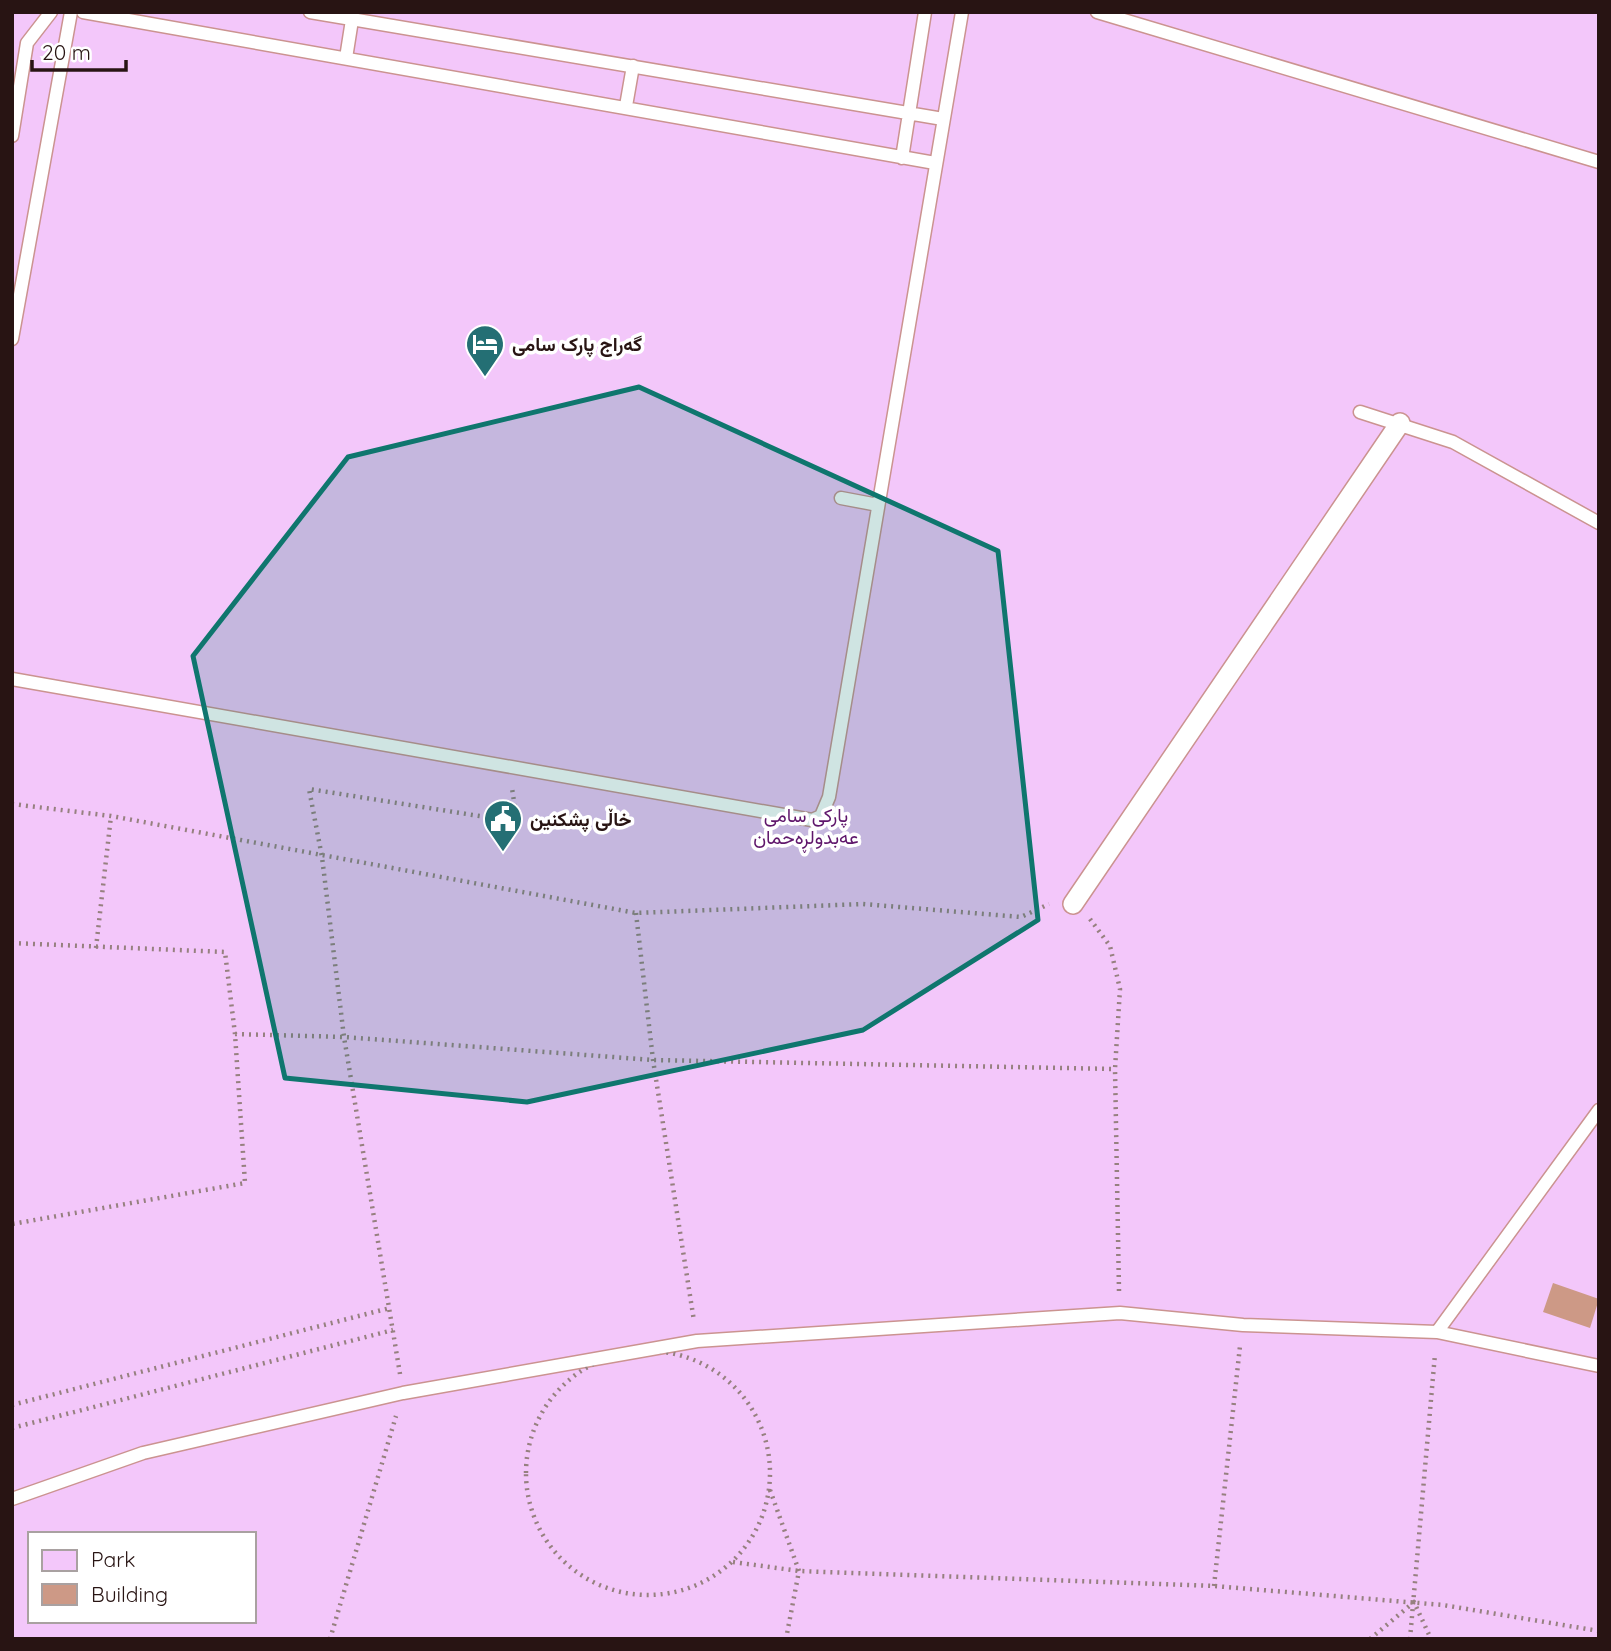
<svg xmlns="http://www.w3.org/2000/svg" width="1611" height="1651" viewBox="0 0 1611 1651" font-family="Quicksand,Vazirmatn,sans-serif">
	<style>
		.green { fill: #f3c7fa; fill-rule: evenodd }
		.building { fill: #cd9986 }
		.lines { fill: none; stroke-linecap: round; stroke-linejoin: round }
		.service-casing { stroke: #cb9390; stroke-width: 15 }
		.pedestrian-casing { stroke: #cb9390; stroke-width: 22 }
		.path { stroke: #96807f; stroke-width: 4.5; stroke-dasharray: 2 5; stroke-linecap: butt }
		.service { stroke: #fff; stroke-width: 12 }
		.pedestrian { stroke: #fff; stroke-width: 19 }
		.marked { fill: #0f766e; fill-opacity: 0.2; stroke: #0f766e; stroke-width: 5; stroke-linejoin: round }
		.labels { text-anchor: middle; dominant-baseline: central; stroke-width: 7; stroke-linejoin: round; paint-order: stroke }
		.poi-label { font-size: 19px; font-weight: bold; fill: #281413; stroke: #fff; text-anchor: start }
		.park-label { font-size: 19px; fill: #5f166b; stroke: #fff }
	</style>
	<rect width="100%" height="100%" fill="#f9e0df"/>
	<path class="green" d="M12,12h1587v1627h-1587zM30,1534h224v87h-224z"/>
	<path class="building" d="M1553,1283l46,16 -9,29 -47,-16z"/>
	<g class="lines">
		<defs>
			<path id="service" d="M83,12l852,151
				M310,12l633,107
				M1097,12l502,150
				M346,58l6,-38
				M626,106l7,-40
				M12,136l15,-93 24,-31
				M902,158l23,-146
				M12,339l59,-327
				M1360,412l93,30 146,81
				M841,498l37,7
				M12,679l800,141 9,-4 8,-19 133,-785
				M1437,1332l162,-222
				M12,1499l131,-46 260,-60 294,-52 423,-28 123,12 194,7 162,34"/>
			<path id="pedestrian" d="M1073,904l327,-481"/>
		</defs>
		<use href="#service" class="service-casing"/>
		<use href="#pedestrian" class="pedestrian-casing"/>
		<path class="path" d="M12,804l99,12 525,97 227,-9 158,13 28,-13
			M636,913l17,147 41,261
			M1090,919l20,27 10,43 -5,80 4,222
			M12,943l213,9 10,82 10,149 -233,41
			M96,948l15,-132
			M235,1034l109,3 309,23 462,9
			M526 1473a122 122 0 1 1 244 0a122 122 0 1 1-244 0Z
			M400,1374l-56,-337 -22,-180 -13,-68 208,33 -5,-34
			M12,1405l378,-97
			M12,1428l381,-98
			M770,1490l29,81 -13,68
			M733,1562l66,9 415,15 229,19 156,26
			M1214,1586l26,-240
			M330,1639l66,-223
			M1370,1639l44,-37 17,37
			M1410,1639l25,-285"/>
		<use href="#service" class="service"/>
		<use href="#pedestrian" class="pedestrian"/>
	</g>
	<path class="marked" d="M639,387l359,164 40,369 -175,110 -336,72 -242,-24 -92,-422 155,-199z"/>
	<defs>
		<symbol id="hotel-pin" viewBox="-11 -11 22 30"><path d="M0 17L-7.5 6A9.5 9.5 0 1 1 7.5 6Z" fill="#246f74" stroke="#fff"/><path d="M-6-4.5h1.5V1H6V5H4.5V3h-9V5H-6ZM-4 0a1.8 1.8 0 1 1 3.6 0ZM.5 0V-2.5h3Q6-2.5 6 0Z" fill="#fff"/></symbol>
		<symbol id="civic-pin" viewBox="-11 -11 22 30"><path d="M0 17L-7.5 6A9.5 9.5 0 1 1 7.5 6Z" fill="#246f74" stroke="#fff"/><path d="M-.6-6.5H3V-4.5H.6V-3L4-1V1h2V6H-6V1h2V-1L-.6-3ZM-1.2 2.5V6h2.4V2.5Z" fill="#fff"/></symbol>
	</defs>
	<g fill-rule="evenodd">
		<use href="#hotel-pin" x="463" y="322" width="44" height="60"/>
		<use href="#civic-pin" x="481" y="797" width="44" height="60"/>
	</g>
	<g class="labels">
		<g class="poi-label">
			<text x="512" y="344">گەراج پارک سامی</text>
			<text x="530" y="819">خاڵی پشکنین</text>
		</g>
		<g class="park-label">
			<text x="806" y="815">پارکی سامی<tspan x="806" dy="22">عەبدولڕەحمان</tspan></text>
		</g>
	</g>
	<rect width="1611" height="1651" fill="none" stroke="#281413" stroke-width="28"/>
	<rect x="28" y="1532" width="228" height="91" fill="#ffffff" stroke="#a9a1a1" stroke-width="2"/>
	<rect x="42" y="1550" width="35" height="21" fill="#f3c7fa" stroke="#a9a1a1" stroke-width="2"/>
	<text x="91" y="1567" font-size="21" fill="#281413">Park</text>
	<rect x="42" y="1584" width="35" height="21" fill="#cd9986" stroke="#a9a1a1" stroke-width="2"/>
	<text x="91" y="1602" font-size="21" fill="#281413">Building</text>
	<path d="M32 60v10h94v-10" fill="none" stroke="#281413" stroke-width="3.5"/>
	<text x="42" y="60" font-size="21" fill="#281413" stroke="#ffffff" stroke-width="5" paint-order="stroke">20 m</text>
</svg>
